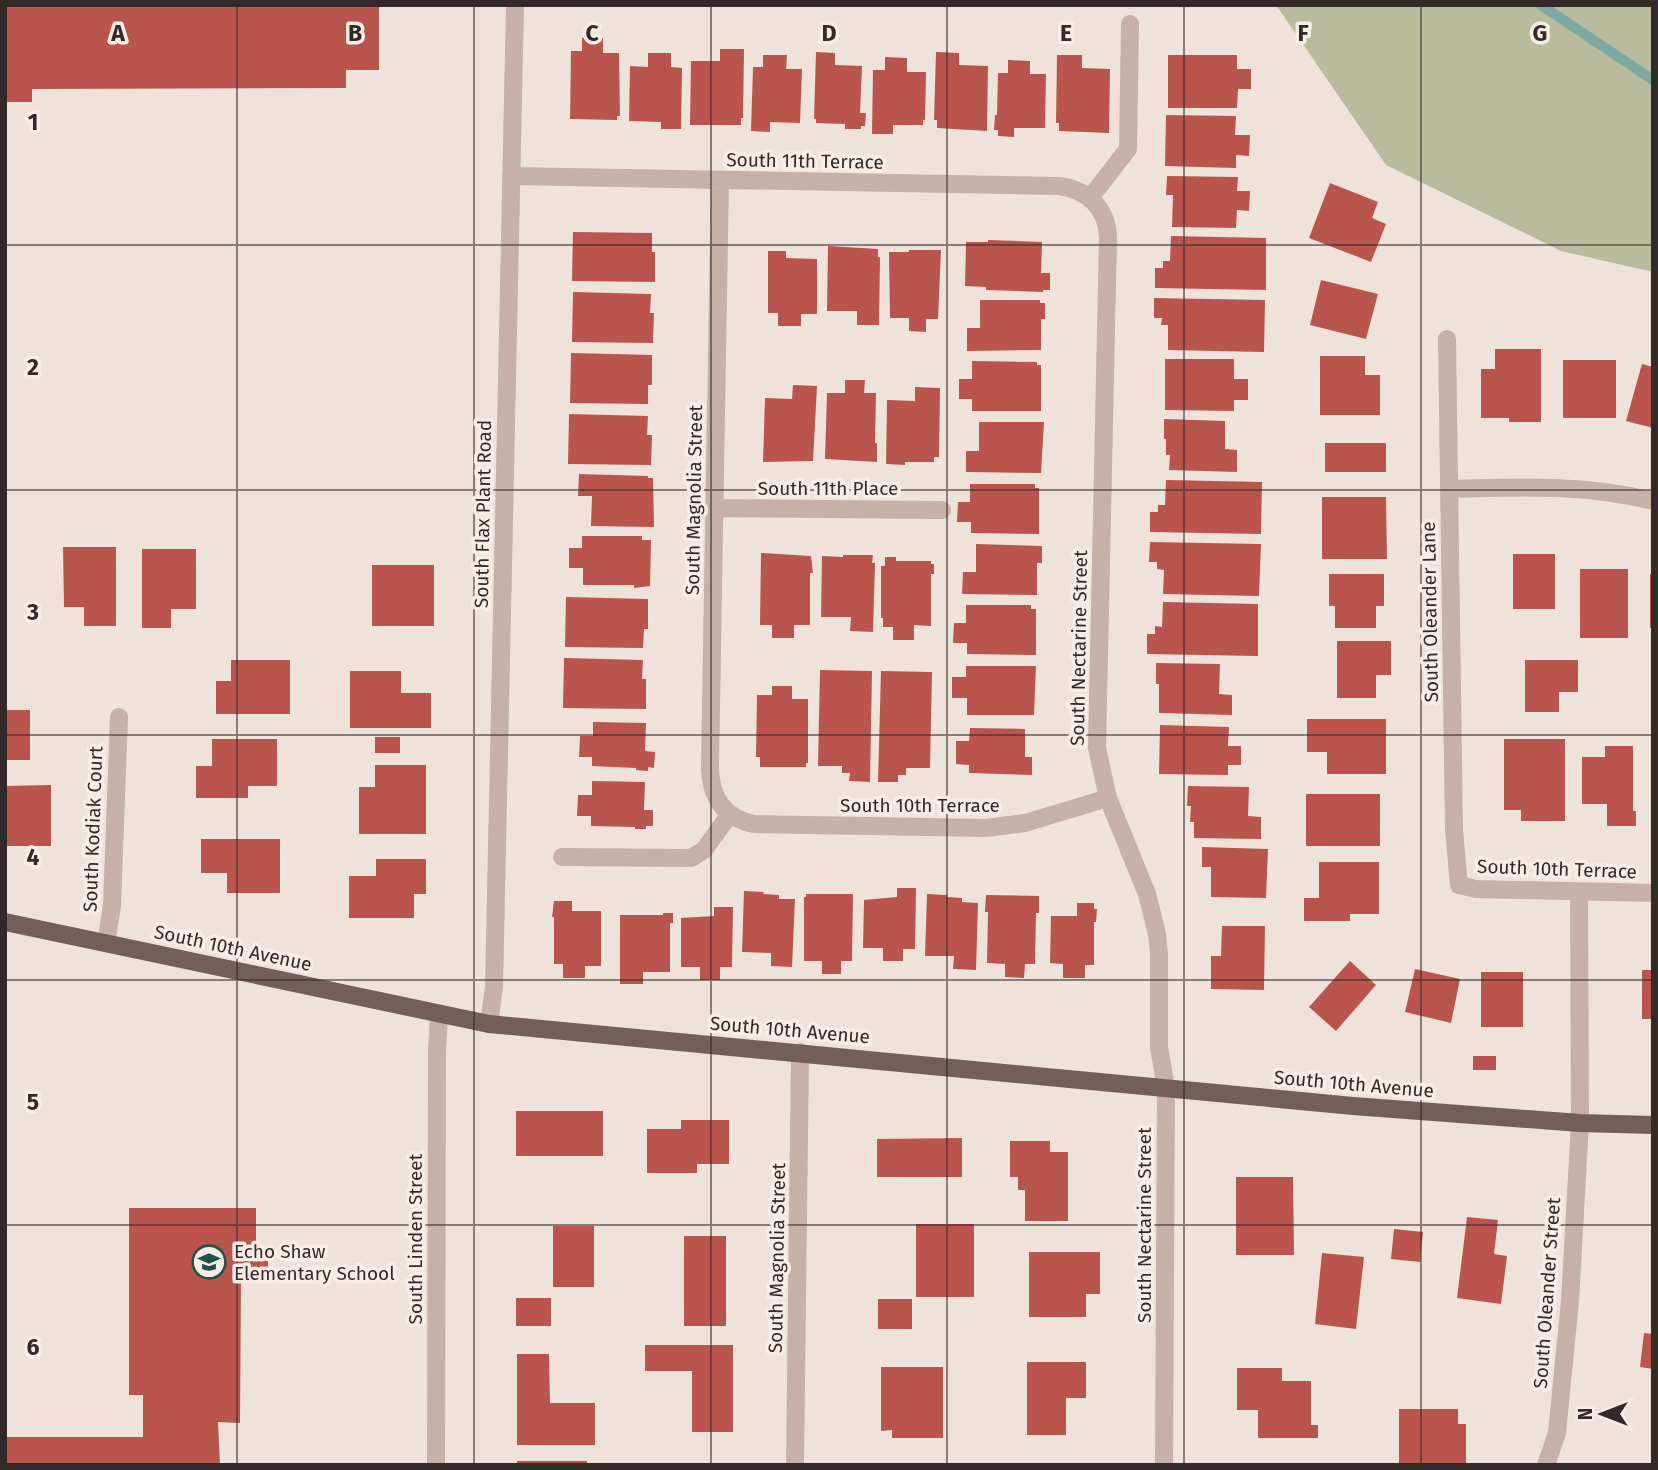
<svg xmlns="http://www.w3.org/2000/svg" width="1658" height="1470" viewBox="0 0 1658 1470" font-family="'Fira Sans',sans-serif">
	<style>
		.green { fill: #b8bc9d }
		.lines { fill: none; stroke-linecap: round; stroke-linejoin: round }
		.stream { stroke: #7da9a3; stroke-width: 10 }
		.building { fill: #ba554e }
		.minor { stroke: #c6b0a8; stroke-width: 18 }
		.major { stroke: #745e5a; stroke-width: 18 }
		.grid { fill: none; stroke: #332928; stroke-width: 2; stroke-opacity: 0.55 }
		.labels { text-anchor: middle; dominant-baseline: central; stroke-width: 7; stroke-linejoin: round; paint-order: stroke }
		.street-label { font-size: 19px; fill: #332928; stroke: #f7ede7 }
		.poi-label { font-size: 19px; fill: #332928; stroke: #f7ede7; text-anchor: start }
		.grid-label { font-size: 23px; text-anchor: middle; font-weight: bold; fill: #332928; stroke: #f7ede7; stroke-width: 7; stroke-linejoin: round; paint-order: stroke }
	</style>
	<rect width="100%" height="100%" fill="#efe2db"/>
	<path class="green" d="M1276,5h377v267l-92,-21 -175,-86z"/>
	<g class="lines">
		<path class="stream" d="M1541,5l112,75"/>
	</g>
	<path class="building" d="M5,5l374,2v63h-33v18l-314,1v13h-27z
		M582,38h21v15h16l1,63h-3v4l-47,-1 1,-68h11z
		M720,49h24l-1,69h-2v7h-51l1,-64h29z
		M816,52l19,1v12l27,1 -2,47h6l-1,13h-4v3h-16v-5l-29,-1v-4h-2z
		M936,52l23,1v12l29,1 -1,65 -50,-3v-8h-3z
		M648,53h23v14l11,1 -1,61h-20v-7l-32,-1 1,-55 18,1z
		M763,55h24l-1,14h16l-2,54 -30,-1v10l-19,-1 2,-64h10z
		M1057,55h25v13l28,1 -1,64 -50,-2v-8h-3z
		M1168,55h69v14h14v20h-13l-1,19h-69z
		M885,57l22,1v14h19l-1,48h-2v5h-30v9h-21l1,-64h12z
		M1008,60l22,1v13h16l-1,54h-31v9l-16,-1v-6h-4l1,-15h2l1,-42h10z
		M1166,115l70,1 -1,19h15l-1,21 -13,-1v13l-71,-2z
		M1167,176l71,1 -1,14h13l-1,20 -12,-1 -1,18 -64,-1 1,-32h-7z
		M1330,183l48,19 -6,16 14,6 -15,38 -62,-24z
		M573,232l79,1v19h3v30l-83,-1z
		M1171,236l95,2v52l-111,-2v-20h8v-7h7z
		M988,240l54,2 -1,31h9v17h-7v2l-57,-2v-3l-21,-1 1,-44h22z
		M828,246l50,3v8h2l-1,68h-22v-14h-30z
		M909,250h32l-3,69h-12v13l-17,-1v-13h-19l-1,-66h20z
		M768,251h18v7l31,1v55h-16v12h-23v-13h-10z
		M1321,280l57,14 -12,45 -56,-14z
		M573,292l78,2 -1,19h4l-1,30 -81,-1z
		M1154,298l111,2 -1,52 -96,-2v-25h-7l1,-7h-8z
		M980,300h60v3h5v16h-4v31l-74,1v-23h13z
		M1495,349h46v73h-32v-4h-28v-49h14z
		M571,353l81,2v30h-4v19l-78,-1z
		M1320,356h45v19h15v40h-60z
		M1165,359h69v20h14v21h-14v11l-69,-1z
		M1563,360h53v58h-53z
		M972,361l65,1v3h4v46h-69v-12h-13v-20h13z
		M1642,364l11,3v61l-27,-7z
		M845,380h20l-1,13h12l-1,50h2v19l-52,-3 2,-66h18z
		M793,385l24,1 -4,75 -50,1 2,-64 27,1z
		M915,387l25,1 -1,69h-5v5h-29v3l-19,-1 1,-64 28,1z
		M569,414l79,2 -1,19h5l-1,30 -83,-1z
		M1164,419l61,2v28l12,1v22l-68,-2 1,-15h-4v-16h-2z
		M979,422h65l-3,51 -75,-1v-21h13z
		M1325,443h61v29h-61z
		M579,474l69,2v2h5l1,49 -63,-1 1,-30h-14z
		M1166,480l96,2 -1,52 -111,-2v-20h8v-7h7z
		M970,484h65v4h4v46l-68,-1v-11h-14l1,-20h12z
		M1322,497h64l1,62h-65z
		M582,536h60v4h9l-1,46 -16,2v-3h-51v-17h-14v-20h13z
		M1150,542l111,2 -2,52 -96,-2 1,-24 -7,-1v-7h-8z
		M976,544l66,2v17h-5v32l-75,-1 1,-22h13z
		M63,547h53v79h-32v-19h-20z
		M142,549h54v60h-25v19h-29z
		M761,553l50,3 2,17h-3v52h-16v13h-22v-13h-12z
		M1513,554h42v55h-42z
		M843,555h30l-1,8h3l-2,69 -23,-1 1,-14h-30l1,-61 21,1z
		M885,557h11v4h35v3h3v10h-3v52l-17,-1v15h-21v-13h-10v-9h-2v-52h4z
		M372,565h62v61h-62z
		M1580,569h48v69h-48z
		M1329,574h55v32h-8v22h-41v-22h-6z
		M1650,574h3v54h-3z
		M566,597l82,2v30h-4l-1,19 -78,-1z
		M1163,602l95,2v52l-111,-2v-20h8v-8l7,1z
		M966,605h65v4h5v46l-69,-1v-11h-14l1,-20h12z
		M1337,641h54v34h-15v23h-39z
		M564,658l79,2 -1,19h4v30l-83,-1z
		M231,660h59v54h-74v-33h15z
		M1525,660h53v32h-19v20h-34z
		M1156,663l64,1 -1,30 13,1v20l-73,-2v-29h-3z
		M966,666h70l-2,49h-67v-17h-15v-21h14z
		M820,670l52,1 -2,111 -21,-1 1,-8h-8v-7h-24z
		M350,671h51v22h30v35h-81z
		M881,671l51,1 -2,96h-24v7h-8v7h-20z
		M772,686h20v13h16v64h-2v4h-46v-10h-4l1,-62h15z
		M5,710h25v50h-25z
		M1307,719h79v55h-59v-22h-20z
		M593,722l53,1 -1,28 10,1 -1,16 -6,-1v4l-12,-1v-2l-44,-2v-9h-13l1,-21h13z
		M1160,725l69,2 -1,19h13v19h-13v10l-69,-1z
		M970,728l55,1v28h7v18l-63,-2v-8l-13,-1v-23h13z
		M375,737h25v16h-25z
		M212,739h65v47h-29v12h-52v-32h16z
		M1504,739h61v82h-44v-11h-17z
		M1605,746h28v65h3v15h-29v-22h-25v-47h23z
		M375,765h51v69h-67v-47h16z
		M592,781l53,1 -1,28h9v16h-7v3h-11v-2l-44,-1v-10h-14l1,-21h14z
		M51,785v61h-46v-60z
		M1188,786l61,1 -1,29 13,1v22l-67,-1v-16h-4l1,-16h-4z
		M1306,794h74v52h-74z
		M201,839h79v54h-53v-20h-26z
		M1202,847l66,2 -2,49 -55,-1v-30h-9z
		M376,859h50v35h-12v24h-65v-42h27z
		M1319,862h60v52h-29v7h-46v-23h15z
		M897,888h19l-1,61h-12v12h-20v-13h-20l1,-48 33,-3z
		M744,891l20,1 -1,2 16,1v4h16l-3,68 -21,-1v-13l-29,-1z
		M806,894h47l-1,67h-11v13h-19v-13h-18v-64h2z
		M927,894l20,1v2l15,1v4l16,1 -2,67 -23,-1 1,-13h-29z
		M986,895l53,1v17h-3l-1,51h-10l-1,14 -19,-1v-13l-18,-1 1,-51h-3z
		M554,901h18v10h29v55h-16v12h-22v-14h-9v-47h-2z
		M1077,903h17v6h3l-1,13h-2v43h-9v13h-22v-14l-13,-1 1,-47h26z
		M714,907h19l-1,60h-12v13h-20v-13h-19v-49l33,-2z
		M663,913h10v10h-3v49h-27v12h-23v-69h43z
		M1222,926h43l-1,64 -53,-1v-33h10z
		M1350,961l26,24 -40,46 -27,-24z
		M1415,969l45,10 -9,44 -46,-11z
		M1642,970h11v49h-11z
		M1481,972h42v55h-42z
		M1473,1056h23v14h-23z
		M516,1111h87v45h-87z
		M681,1120h48v44h-32v9h-50v-44h34z
		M962,1138v39h-85v-38z
		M1010,1141h40v11h18v69h-43v-31h-7v-13h-8z
		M1236,1177h57l1,78h-58z
		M129,1208h127v41h12v30h-27l-1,144 -22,-1 2,43h-215v-28h138v-42h-14z
		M1467,1217l31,3 -4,34 13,2 -6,48 -44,-6z
		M916,1224h58v73h-58z
		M553,1226h41v61h-41z
		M1394,1229l29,3 -3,30 -29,-3z
		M684,1236h42v90h-42z
		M1029,1252h71v42h-14v23h-57z
		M1322,1253l42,4 -8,72 -41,-5z
		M516,1298h35v28h-35z
		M878,1299h34v30h-34z
		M1644,1333l9,1v35l-13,-2z
		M645,1345h88v87h-41v-61h-47z
		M517,1354h32l1,49h45v42h-78z
		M1027,1362h59v36h-20v37h-39z
		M881,1367h62v71h-51v-8l-11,1z
		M1237,1368h45v13h29v44h7v13h-60v-28h-21z
		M1399,1409h59v15h8v41h-67z
		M517,1461h70v4h-70z"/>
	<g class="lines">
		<path class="minor" d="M511,176l547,10c29,3 49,22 50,51l-11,511 11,50 39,96 10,40 2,20v93l7,41 -2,377
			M720,180l-10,586c0,30 13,52 44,58l232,4 39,-5 83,-25
			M1090,198l38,-49 2,-125
			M1447,339l7,491 5,55 17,4 177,4
			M1449,489c69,-2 136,-5 204,12
			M715,508l227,2
			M562,857l129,1 13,-8 26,-36
			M106,943l6,-37 7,-189
			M489,1024l5,-37 21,-982
			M436,1465l1,-413 2,-38
			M795,1465l5,-413
			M1546,1465l11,-32 13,-132 10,-178 -1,-231"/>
		<path class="major" d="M5,922l484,102 864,82 227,17 73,2"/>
	</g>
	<path class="grid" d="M237,5v1460M474,5v1460M711,5v1460M947,5v1460M1184,5v1460M1421,5v1460M5,245h1648M5,490h1648M5,735h1648M5,980h1648M5,1225h1648"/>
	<defs>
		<symbol id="school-ring" viewBox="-11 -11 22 22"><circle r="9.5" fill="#f7ede7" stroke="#21514b" stroke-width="1.5"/><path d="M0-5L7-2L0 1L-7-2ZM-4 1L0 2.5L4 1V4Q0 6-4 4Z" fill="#21514b"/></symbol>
	</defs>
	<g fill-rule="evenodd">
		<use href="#school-ring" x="190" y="1243" width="38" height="38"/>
	</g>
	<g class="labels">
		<g class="street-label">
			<text transform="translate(805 161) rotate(1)">South 11th Terrace</text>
			<text x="828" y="488">South 11th Place</text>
			<text transform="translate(694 500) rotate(-89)">South Magnolia Street</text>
			<text transform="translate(483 514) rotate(-89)">South Flax Plant Road</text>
			<text transform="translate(1430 612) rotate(-91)">South Oleander Lane</text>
			<text transform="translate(1079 648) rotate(-89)">South Nectarine Street</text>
			<text x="920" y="805">South 10th Terrace</text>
			<text transform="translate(93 829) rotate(-88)">South Kodiak Court</text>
			<text transform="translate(1557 869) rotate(2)">South 10th Terrace</text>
			<text transform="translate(233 948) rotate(12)">South 10th Avenue</text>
			<text transform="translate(790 1030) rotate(5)">South 10th Avenue</text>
			<text transform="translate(1354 1084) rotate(5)">South 10th Avenue</text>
			<text transform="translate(1144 1225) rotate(-90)">South Nectarine Street</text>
			<text transform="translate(415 1239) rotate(-90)">South Linden Street</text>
			<text transform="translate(777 1258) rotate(-89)">South Magnolia Street</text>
			<text transform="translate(1547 1293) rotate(-86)">South Oleander Street</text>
		</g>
		<g class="poi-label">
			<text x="234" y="1251">Echo Shaw<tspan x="234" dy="22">Elementary School</tspan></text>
		</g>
	</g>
	<g class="grid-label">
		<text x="118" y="41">A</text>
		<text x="355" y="41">B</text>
		<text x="592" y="41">C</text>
		<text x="829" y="41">D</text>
		<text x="1066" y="41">E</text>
		<text x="1303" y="41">F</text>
		<text x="1540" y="41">G</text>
		<text x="33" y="130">1</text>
		<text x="33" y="375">2</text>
		<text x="33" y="620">3</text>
		<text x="33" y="865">4</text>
		<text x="33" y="1110">5</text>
		<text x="33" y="1355">6</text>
	</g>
	<rect width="1658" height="1470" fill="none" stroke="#332928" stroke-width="14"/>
	<g transform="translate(1602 1414) rotate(270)" stroke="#f7ede7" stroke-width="5" paint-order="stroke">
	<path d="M0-5L12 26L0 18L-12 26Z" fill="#332928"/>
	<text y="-10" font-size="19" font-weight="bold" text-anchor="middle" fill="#332928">N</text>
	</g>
</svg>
